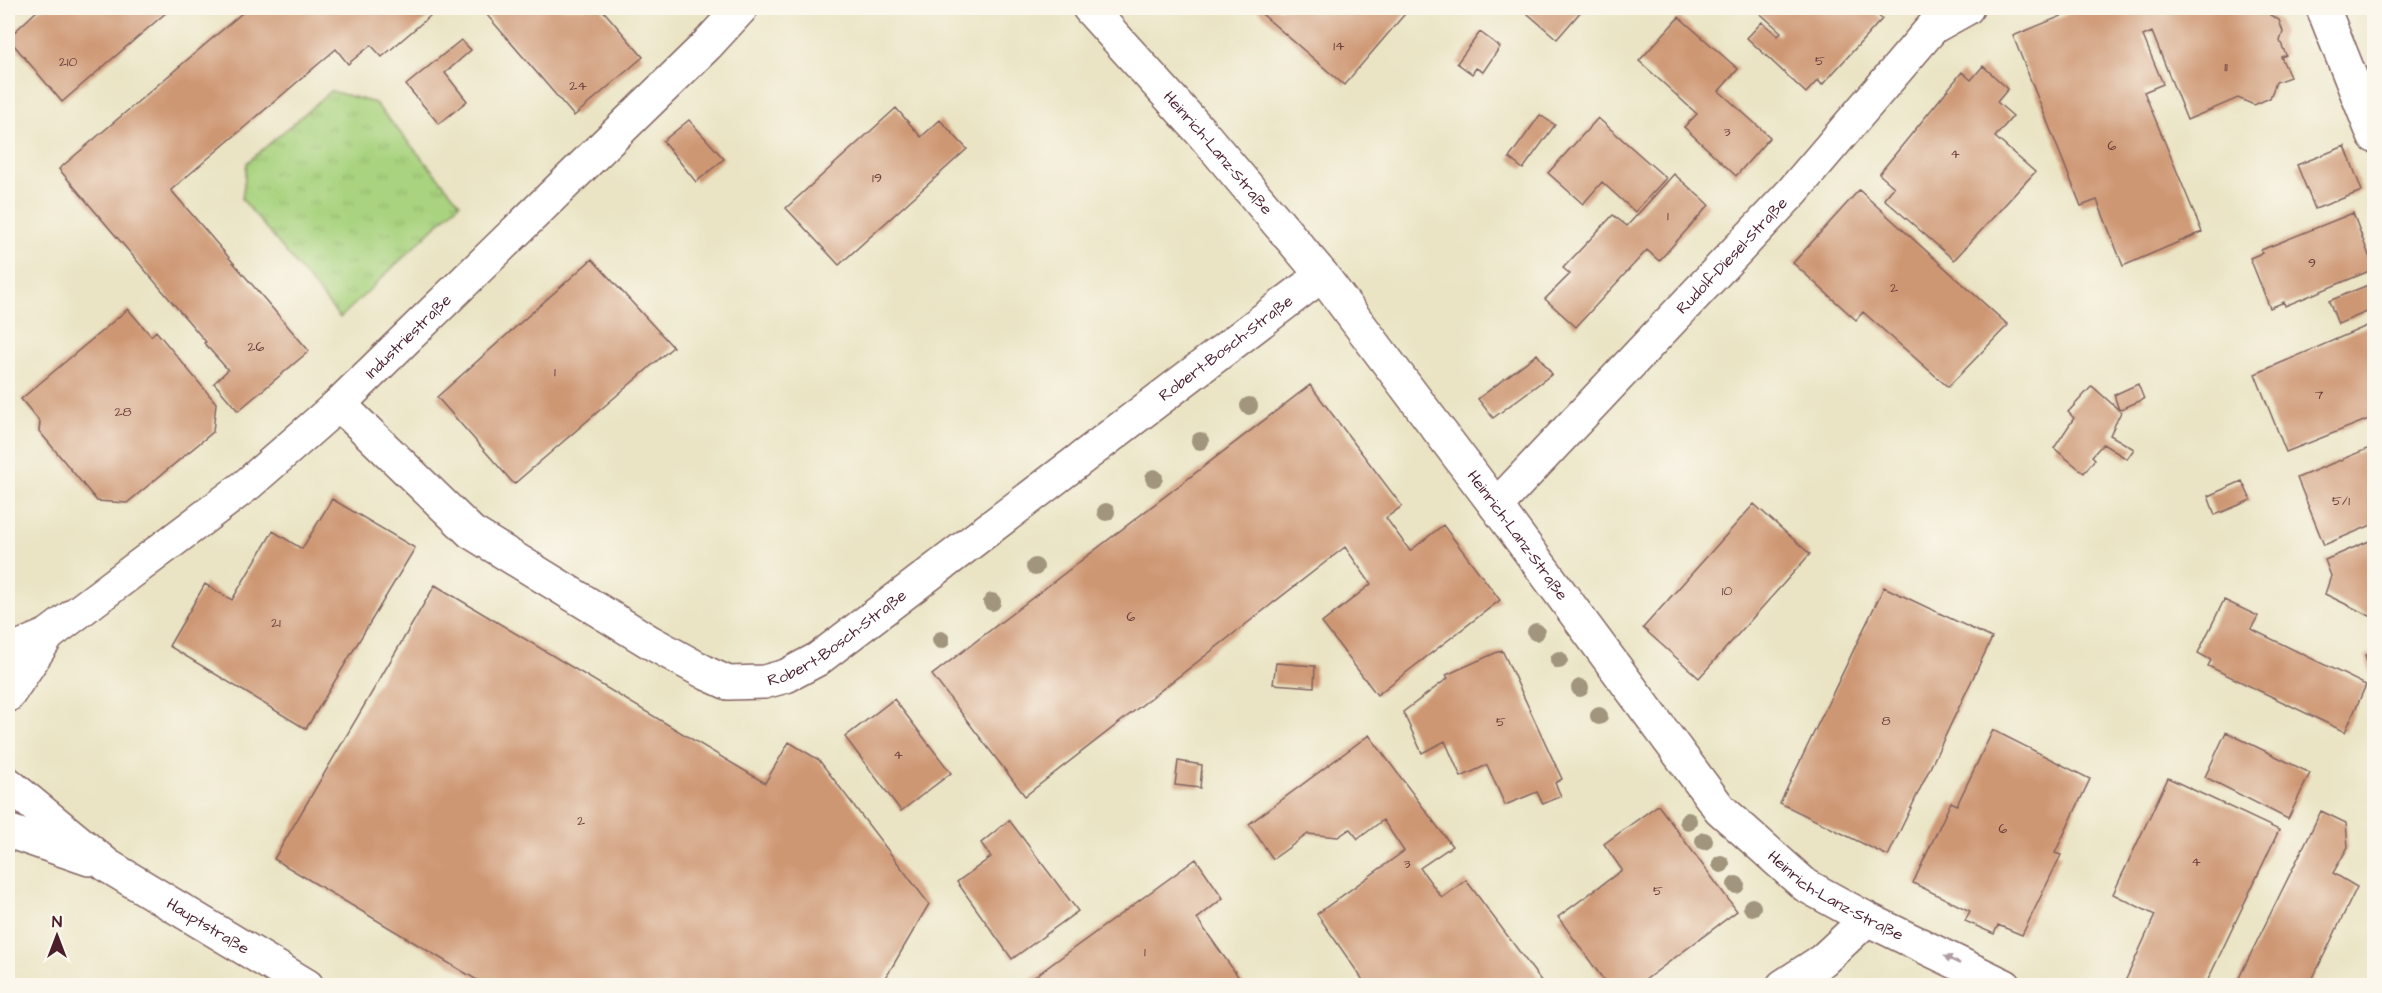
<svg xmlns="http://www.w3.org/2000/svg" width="2382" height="993" viewBox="0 0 2382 993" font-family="'Architects Daughter',sans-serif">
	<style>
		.park { fill: url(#park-tufts); stroke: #7a7955; stroke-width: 1.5 }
		.building { fill: #ce9773 }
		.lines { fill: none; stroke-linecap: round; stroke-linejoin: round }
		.street-casing { stroke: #826461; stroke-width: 36 }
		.secondary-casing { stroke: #826461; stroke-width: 36 }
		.street { stroke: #fff; stroke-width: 33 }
		.secondary { stroke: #fff; stroke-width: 33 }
		.tree { fill: #a1957e }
		.oneway { fill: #ae9aa0 }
		.labels { text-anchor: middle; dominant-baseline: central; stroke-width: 4.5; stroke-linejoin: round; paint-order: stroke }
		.number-label { font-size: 14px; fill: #6b3d3d }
		.street-label { font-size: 16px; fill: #4a1f2b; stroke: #fbf7ec }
	</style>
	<defs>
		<pattern id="park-tufts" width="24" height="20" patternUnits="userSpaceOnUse" patternTransform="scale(1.5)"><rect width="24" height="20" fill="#a9d37f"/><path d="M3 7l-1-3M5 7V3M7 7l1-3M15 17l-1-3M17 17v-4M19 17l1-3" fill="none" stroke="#93b56e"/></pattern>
	</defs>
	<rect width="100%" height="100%" fill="#fbf7ec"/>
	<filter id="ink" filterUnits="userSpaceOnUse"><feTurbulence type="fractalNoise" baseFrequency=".0167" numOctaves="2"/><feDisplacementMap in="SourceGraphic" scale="12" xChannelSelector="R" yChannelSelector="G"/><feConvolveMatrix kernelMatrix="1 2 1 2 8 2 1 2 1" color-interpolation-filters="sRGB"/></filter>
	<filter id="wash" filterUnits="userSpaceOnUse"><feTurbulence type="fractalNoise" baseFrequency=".008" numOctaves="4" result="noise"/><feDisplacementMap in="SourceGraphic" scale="24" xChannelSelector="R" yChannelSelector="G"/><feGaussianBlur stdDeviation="1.35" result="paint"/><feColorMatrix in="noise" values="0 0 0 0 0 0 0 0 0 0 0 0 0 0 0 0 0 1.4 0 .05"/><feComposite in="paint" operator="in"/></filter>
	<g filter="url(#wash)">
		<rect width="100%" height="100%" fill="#eae4c4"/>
		<path class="park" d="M331,91l44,12 85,100 -120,115 -98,-119 5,-36z"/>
		<g id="blocks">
			<path class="building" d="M40,8h125l3,3 -106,91 -54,-64z
				M248,8h187l2,2 -55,47 -11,-12 -23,19 -12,-15 -165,141 138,161 -71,60 -24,-28 14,-13 -24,-27 2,-1 -147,-173z
				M481,8h120l42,49 -69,59z
				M1255,8h155l-66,77z
				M1521,8h60l2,1 -26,30z
				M1754,8h115l13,11 -60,66 -4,-5 -12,13 -59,-55 15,-16 16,14 3,-4z
				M2081,8h185l4,7 9,5 4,12 -3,9 6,14 -5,2 9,20 -14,5 -6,16 -16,7 -16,-7 -51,22 -35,-88 -9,4 20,48 -19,8 58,140 -79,34 -26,-66 -16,6 -68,-170z
				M1679,17l59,52 -19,22 51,46 -34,39 -52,-49 13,-13 -58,-53z
				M1480,32l20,15 -17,25 -7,-4 -4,6 -15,-11z
				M461,40l10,10 -26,23 22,28 -28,23 -33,-39z
				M1983,66l25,23 -11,13 16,14 -18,21 40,35 -81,88 -70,-61 10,-12 -15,-13 83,-102 9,8z
				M896,108l25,29 19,-17 27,29 -128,116 -53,-57z
				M1540,115l15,10 -32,44 -14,-11z
				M1598,118l68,60 -31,34 -33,-30 -19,22 -35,-31z
				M689,120l35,39 -28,23 -33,-41z
				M2345,146l17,45 -47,18 -18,-44z
				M1674,174l35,31 -50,56 -12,-11 -71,77 -31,-28 25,-25 -7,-6 50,-53 14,11z
				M1859,190l149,135 -60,62 -85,-75 -7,8 -63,-57z
				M2353,213l21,56 -89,37 -1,-4 -14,6 -20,-50 12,-5 -1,-3z
				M592,259l81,88 -159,137 -77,-87z
				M2368,285l6,14v10l-36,15 -9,-23z
				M128,309l23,27 5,-5 60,72 -3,29 -86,71 -30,-2 -58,-70 1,-9 -19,-23z
				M2374,323v94l-88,35 -31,-78z
				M1537,354l15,20 -59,44 -15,-19z
				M2138,384l6,15 -25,11 -5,-15z
				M1310,385l92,121 -16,12 24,33 33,-26 57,75 -123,95 -55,-72 49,-39 -26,-37 -320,249 -93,-121z
				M2092,386l29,26 -11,23 24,14 -7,10 -24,-15 -11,12 3,3 -11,14 -30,-25 20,-30 -6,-6z
				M2374,446v78l-50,21 -27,-67z
				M2242,481l9,19 -36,15 -7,-19z
				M332,499l83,49 -109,181 -137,-83 36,-62 27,16 41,-69 29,18z
				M1754,504l56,50 -111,124 -56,-50z
				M2374,539v79l-49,-24 6,-18 -6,-16z
				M435,585l330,198 24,-41 30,18 110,144 -48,82h-394l-213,-127z
				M1884,587l108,51 -104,218 -108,-53z
				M2224,600l34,16 -7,13 115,56 -21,47 -137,-66 3,-6 -13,-7z
				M1502,650l60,129 -7,4 6,13 -18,8 -6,-12 -32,13 -18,-40 -26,12 -16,-36 -23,12 -19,-41 45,-34 -2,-3z
				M2374,653v25l-3,1 -6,-24z
				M1276,663l39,3 -1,21 -41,-3z
				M894,699l57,74 -50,38 -56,-74z
				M1993,730l97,49 -35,74 6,2 -39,80 -24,-10 -4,9 -29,-13 5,-10 -57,-28 38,-81 6,3z
				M2226,732l84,41 -22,46 -83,-42z
				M1369,735l83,111 -32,22 22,30 24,-18 79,106h-178l-50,-72 87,-63 -21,-31 -25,19 -8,-10 -12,8 -30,-3 -35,25 -24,-35z
				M1178,761l24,4 -2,23 -25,-3z
				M2168,778l111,52 -74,156h-82l32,-71 -42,-21z
				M1658,805l79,106 -100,75h-29l-50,-69 64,-47 -18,-26z
				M2321,811l25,12 2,24 -15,26 24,14 -48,99h-74z
				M1009,820l69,91 -66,48 -55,-77 34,-25 -10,-14z
				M1196,859l27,39 -26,21 48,67h-223z"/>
		</g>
	</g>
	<g filter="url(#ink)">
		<use href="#blocks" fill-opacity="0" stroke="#826461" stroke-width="1.5"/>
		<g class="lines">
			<defs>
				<g id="street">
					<path id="s1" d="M1089,8l113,125 120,142 174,231 224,303 85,76 62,34 138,67"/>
					<path d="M2323,8l51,128"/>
					<path id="s2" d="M339,404l132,128 179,110 58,32 20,9 36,-1 22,-6 32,-17 504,-384"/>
					<path id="s3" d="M1496,506l296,-314 141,-165 34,-19"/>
					<path id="s4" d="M8,652l40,-17 200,-151 91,-80 368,-359 34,-37"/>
					<path d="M8,695l40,-60"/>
					<path d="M1783,986l40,-26 44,-41"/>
				</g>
				<g id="secondary">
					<path id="s5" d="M8,784l100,82 199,120"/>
					<path d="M8,831l81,28"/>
				</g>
			</defs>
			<use href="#street" class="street-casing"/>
			<use href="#secondary" class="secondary-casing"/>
			<use href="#street" class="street"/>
			<use href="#secondary" class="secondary"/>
		</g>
		<g class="tree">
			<circle cx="1249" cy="406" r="9"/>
			<circle cx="1200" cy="441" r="9"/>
			<circle cx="1154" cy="478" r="9"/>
			<circle cx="1106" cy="512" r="9"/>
			<circle cx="1035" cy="567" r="9"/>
			<circle cx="992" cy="602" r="9"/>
			<circle cx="1536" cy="632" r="9"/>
			<circle cx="941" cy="640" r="9"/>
			<circle cx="1559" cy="660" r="9"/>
			<circle cx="1580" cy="688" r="9"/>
			<circle cx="1599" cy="716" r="9"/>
			<circle cx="1688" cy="821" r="9"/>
			<circle cx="1704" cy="841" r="9"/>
			<circle cx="1721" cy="864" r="9"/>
			<circle cx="1736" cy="885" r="9"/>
			<circle cx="1752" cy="907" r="9"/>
		</g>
		<defs><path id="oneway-solid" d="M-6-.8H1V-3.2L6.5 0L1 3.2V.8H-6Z" transform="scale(1.5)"/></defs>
		<use class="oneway" href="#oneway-solid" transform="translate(1952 960) rotate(-154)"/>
	</g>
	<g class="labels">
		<g class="number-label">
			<text x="1339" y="46">14</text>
			<text x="1820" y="61">5</text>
			<text x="68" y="62">210</text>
			<text x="2226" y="67">11</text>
			<text x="578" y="86">24</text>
			<text x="1727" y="132">3</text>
			<text x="2112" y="146">6</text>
			<text x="1955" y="154">4</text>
			<text x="877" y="178">19</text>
			<text x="1668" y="216">1</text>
			<text x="2312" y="263">9</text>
			<text x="1894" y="288">2</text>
			<text x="256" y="347">26</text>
			<text x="555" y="372">1</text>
			<text x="2319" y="395">7</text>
			<text x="123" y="412">28</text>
			<text x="2341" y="501">5/1</text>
			<text x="1727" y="591">10</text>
			<text x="1131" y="617">6</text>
			<text x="276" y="623">21</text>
			<text x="1886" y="721">8</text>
			<text x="1501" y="722">5</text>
			<text x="898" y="755">4</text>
			<text x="581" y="821">2</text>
			<text x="2003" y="829">6</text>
			<text x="2196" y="862">4</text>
			<text x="1407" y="864">3</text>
			<text x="1658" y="891">5</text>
			<text x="1145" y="952">1</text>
		</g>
		<g class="street-label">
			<text stroke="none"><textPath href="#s1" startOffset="194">Heinrich-Lanz-Straße</textPath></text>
			<text stroke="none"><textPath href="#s3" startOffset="344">Rudolf-Diesel-Straße</textPath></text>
			<text stroke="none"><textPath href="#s4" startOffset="512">Industriestraße</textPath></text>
			<text stroke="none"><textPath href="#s2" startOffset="1090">Robert-Bosch-Straße</textPath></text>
			<text stroke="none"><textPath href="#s1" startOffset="680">Heinrich-Lanz-Straße</textPath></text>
			<text stroke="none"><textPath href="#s2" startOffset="604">Robert-Bosch-Straße</textPath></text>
			<text stroke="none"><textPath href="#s1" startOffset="1166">Heinrich-Lanz-Straße</textPath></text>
			<text stroke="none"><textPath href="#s5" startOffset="246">Hauptstraße</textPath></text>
		</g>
	</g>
	<rect width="2382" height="993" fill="none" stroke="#fbf7ec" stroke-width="30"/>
	<g transform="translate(57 936)" stroke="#fbf7ec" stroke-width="4.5" paint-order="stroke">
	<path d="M0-4.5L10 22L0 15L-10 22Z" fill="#4a1f2b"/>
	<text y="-9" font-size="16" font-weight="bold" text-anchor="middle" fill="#4a1f2b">N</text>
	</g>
</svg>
